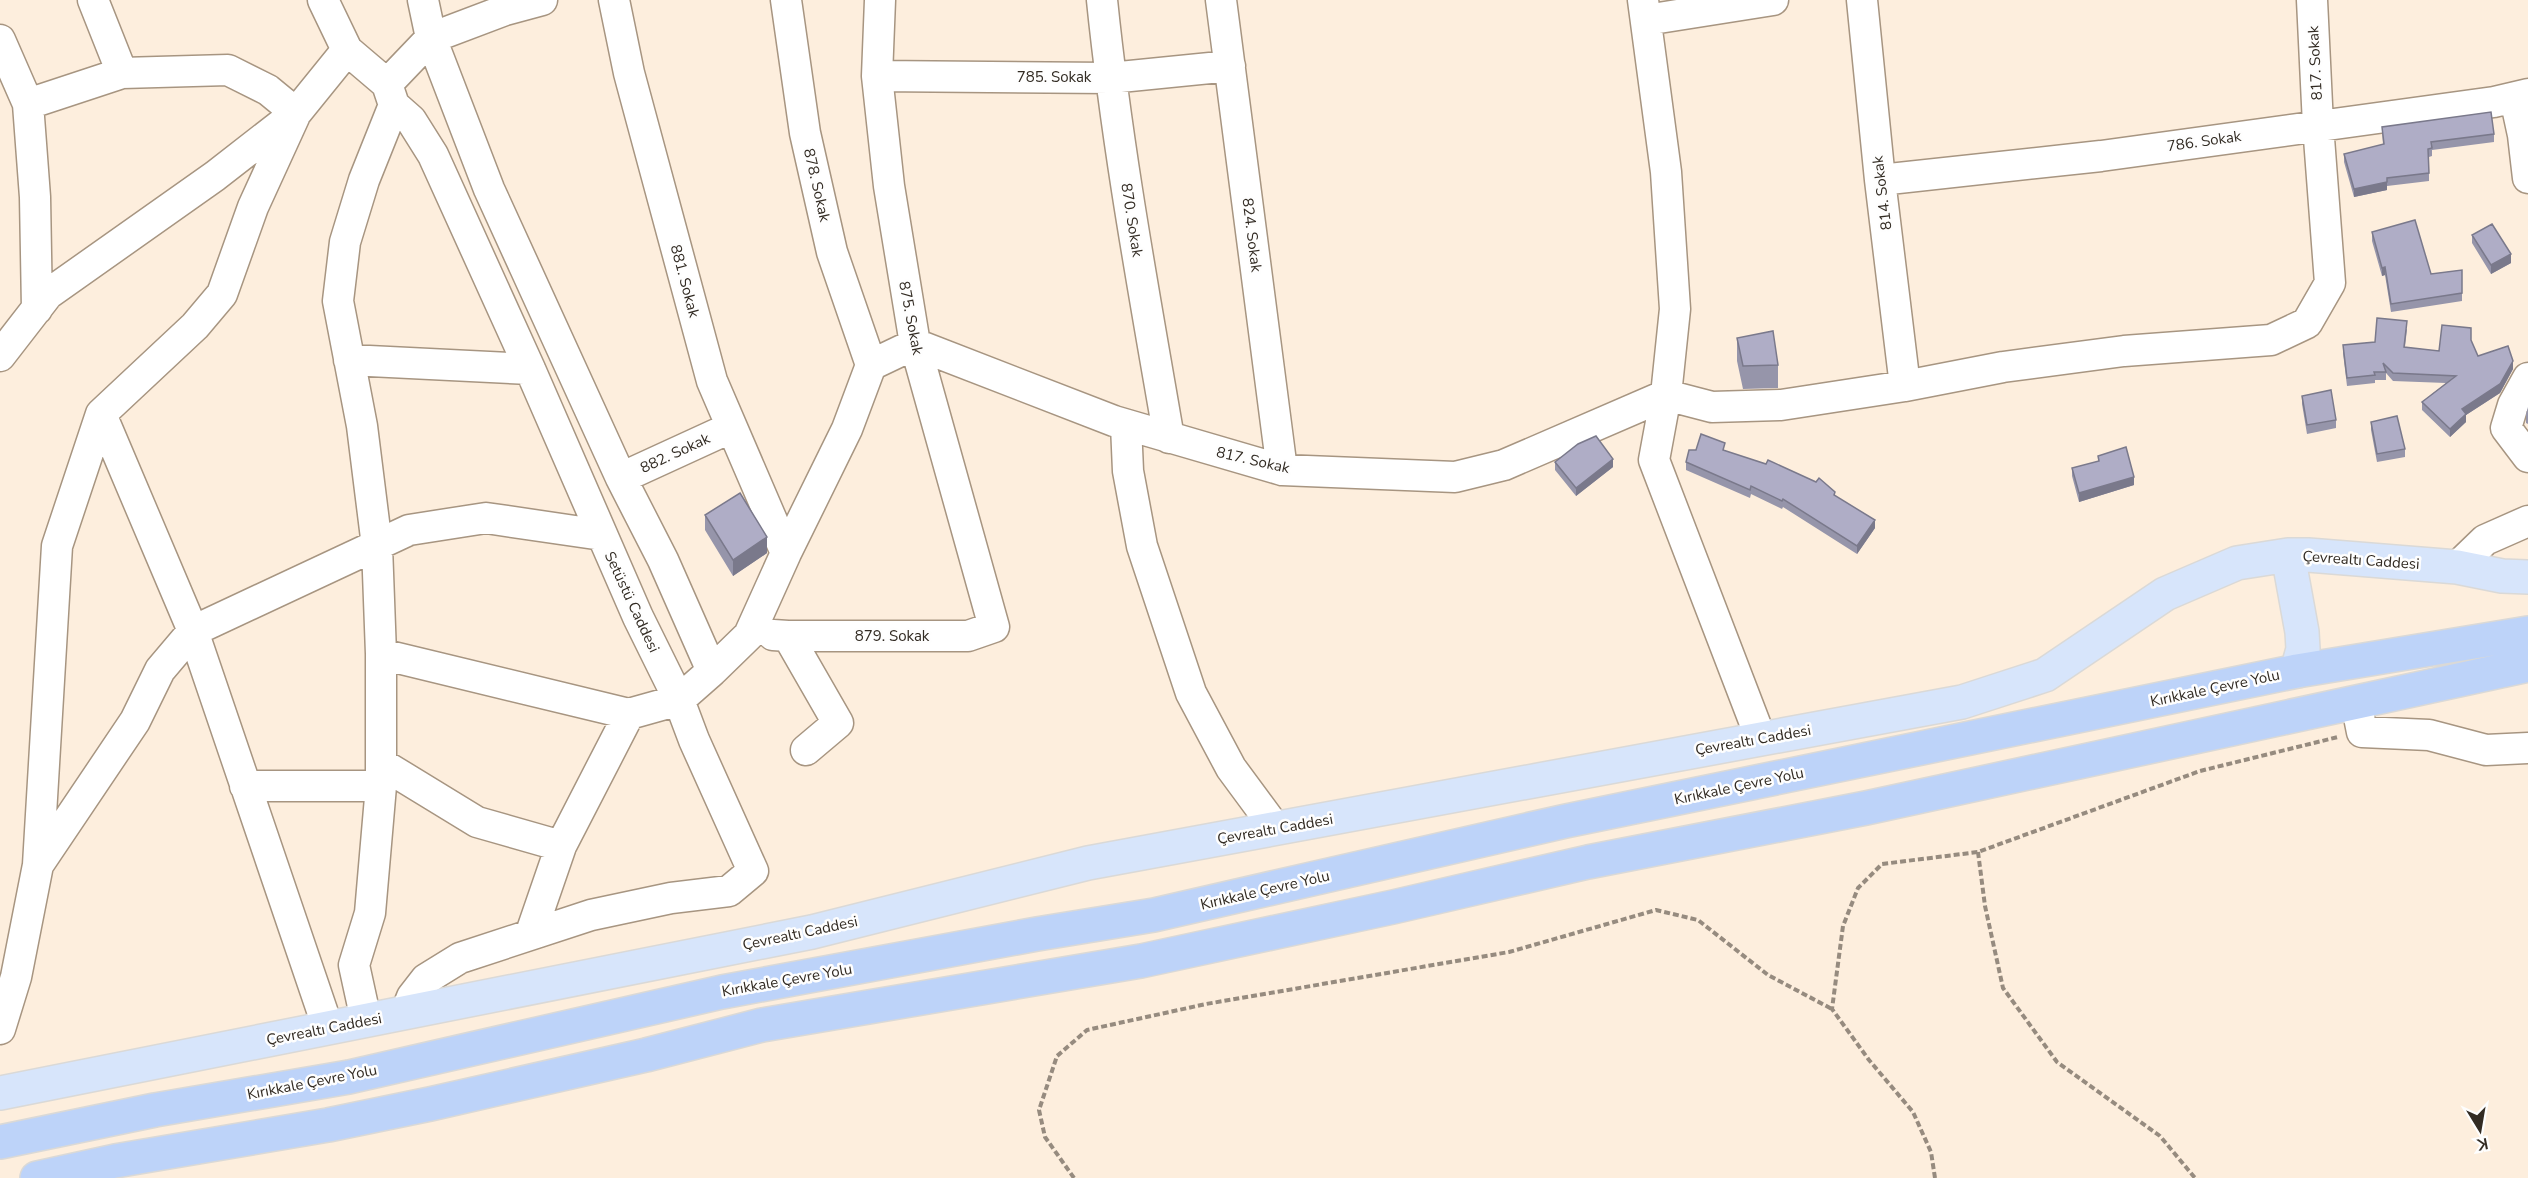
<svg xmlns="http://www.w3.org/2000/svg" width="2528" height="1178" viewBox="0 0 2528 1178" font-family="'Nunito Sans',sans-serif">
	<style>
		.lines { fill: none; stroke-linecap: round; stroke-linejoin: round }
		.minor-casing { stroke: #a79581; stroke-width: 33 }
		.major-casing { stroke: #dad9d7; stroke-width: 36 }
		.highway-casing { stroke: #dad9d7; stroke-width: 36 }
		.path { stroke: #968b7f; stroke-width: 4; stroke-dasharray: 6 3; stroke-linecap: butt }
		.minor { stroke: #fff; stroke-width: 30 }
		.major { stroke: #d7e5fb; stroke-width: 33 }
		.highway { stroke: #bdd3f9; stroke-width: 33 }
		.wall { fill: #9695aa }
		.shaded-wall { fill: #7a798b }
		.building { fill: #afadc6; stroke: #7a798b; stroke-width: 1.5 }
		.labels { text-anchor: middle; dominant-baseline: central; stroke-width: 5; stroke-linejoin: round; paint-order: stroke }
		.street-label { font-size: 15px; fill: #322b23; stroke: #fefefe }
	</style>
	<rect width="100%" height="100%" fill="#fdeedd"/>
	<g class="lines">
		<defs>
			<path id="minor" d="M93,0l29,73
				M323,0l24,50 40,34 7,21 17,15 22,35 97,214 108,248 41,83 15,40 59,131 -24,20 -58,7 -80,17 -131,43 -34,21 -14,18 -6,15
				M423,0l8,38 58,151 132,289 42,82 49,111 -33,29 -50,14 -68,132 -30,87
				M614,0l15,73 83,308 74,172
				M786,0l19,133 27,119 39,113
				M1102,0c15,147 42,293 67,438
				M1221,0l61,470
				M1643,0l23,172 9,137 -9,86 -12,65 107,279
				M1862,0l18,180 25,206
				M1646,20l127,-20
				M0,40l28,64 7,93 2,112
				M877,76l233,2 120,-12
				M387,84l44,-46 74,-28 37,-10
				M2515,98l8,37 5,43
				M1880,180l221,-24 393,-54 34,-8
				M915,344l199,77 168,49 173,7 49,-12 162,-70 46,12 69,-2 124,-19 98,-19 121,-16 147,-11 36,-17 23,-40 -12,-158 -6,-125
				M0,356l48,-62 167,-118 81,-63 -28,-23 -40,-20 -106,3 -94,31
				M349,360l181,9
				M2528,378l-15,27 -7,23 22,29
				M101,414l92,217 135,397
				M1126,425l2,46 14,75 49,147 40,75 45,61
				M621,478l109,-50
				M2457,567l28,-27 43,-19
				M773,635l15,1 50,87 -32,27
				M788,636h180l26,-9 -79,-283 -26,-158 -12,-110 3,-76
				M381,654l248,60
				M712,671l37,-36 37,-82 61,-124 24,-64 44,-21
				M2356,702l6,30 67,3 57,15 42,-2
				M382,764l95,58 84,24
				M245,786h136
				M38,865l19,-319 44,-132 94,-88 27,-32 31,-87 43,-94 51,-63
				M366,1020l-12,-55 16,-52 11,-127v-132l-4,-108 -15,-120 -24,-125 7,-59 19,-62 30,-75
				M0,1029l16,-52 22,-112 97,-144 25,-51 33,-39 216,-101 77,-12 116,17"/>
			<path id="major" d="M2288,555l14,77 1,17 -6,22
				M0,1093l812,-161 276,-69 874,-161 83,-27 120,-81 72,-31 51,-8h20l149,12 45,9 26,1"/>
			<path id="highway" d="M0,1142l155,-32 194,-33 373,-85 315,-58 117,-19 412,-94 731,-150 231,-38
				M37,1178l78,-17 213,-36 102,-21 216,-49 116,-30 379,-64 252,-54 195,-45 278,-54 662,-143"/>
		</defs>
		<use href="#minor" class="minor-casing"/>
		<use href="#major" class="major-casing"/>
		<use href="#highway" class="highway-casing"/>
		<path class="path" d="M1978,852l7,54 18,82 54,74 103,74 35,42
			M1074,1178l-29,-41 -6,-27 18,-54 30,-26 119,-26 303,-52 147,-42 42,10 70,55 64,34
			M1935,1178l-4,-26 -18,-40 -44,-52 -37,-51 11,-83 15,-38 24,-24 96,-12 222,-81 138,-34"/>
		<use href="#minor" class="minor"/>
		<use href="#major" class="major"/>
		<use href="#highway" class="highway"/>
	</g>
	<path class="wall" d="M2382,127l112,7v8l-62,8v6l-3,1v24l-42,5v4l-33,7 -10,-35v-8l39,-9z
		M2372,232l59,42 31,-4v31l-71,11 -6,-37 -3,1 -10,-35z
		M2472,235l39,28 -20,11 -19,-31z
		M2407,329l-2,18 34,4 32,-10 7,15 35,13 -13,24 -34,22v7l-16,15 -28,-27v-8l24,-19 -53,-2 -7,-8v7h-11v3l-28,3 -4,-33v-8l32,-3z
		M1737,338l41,27v23l-35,1 -6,-28z
		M2302,396l34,24v8l-29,6 -5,-30z
		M2528,407v17l-2,-1v-9z
		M2371,422l34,27v8l-28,5 -6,-32z
		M1725,451l110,46 40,31 -18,26 -74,-47 -1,2 -31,-15 -1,4 -64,-28v-8z
		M2098,456l36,29 -55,17 -7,-26v-8l26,-6z
		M1555,462l58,5 -37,29 -21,-26z
		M705,515l62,38 -34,23 -28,-46z"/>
	<path class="shaded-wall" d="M2387,182v8l-33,7v-8z
		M2511,254v9l-20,11v-9z
		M2385,267v8l-3,1v-8z
		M2513,361v8l-13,24 -34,22v7l-16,15v-8l12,-20z
		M1613,459v8l-37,29v-8z
		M2134,477v8l-55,17v-9z
		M1875,520v8l-18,26v-8z
		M767,537v16l-34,23v-16z"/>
	<path class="building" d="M2491,112l3,22 -63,8 1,6 -4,1 1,24 -42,5v4l-33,7 -10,-35 40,-10 -2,-17z
		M2415,220l16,54 31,-4v23l-71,11 -6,-37 -3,1 -10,-36z
		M2492,224l19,30 -20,11 -19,-30z
		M2377,318l30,3 -3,26 35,4 3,-26 29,3v12l7,16 30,-10 5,15 -13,23 -38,25 4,5 -16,15 -28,-27 34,-26 -63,-3 -10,-10 3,9h-12l1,3 -28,3 -4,-33 32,-3z
		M1773,331l5,34 -35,1 -6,-28z
		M2331,390l5,30 -29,5 -5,-29z
		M2397,416l8,33 -28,5 -6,-32z
		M1701,434l24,9 -2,7 43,14 2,-4 48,22 3,-4 16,14 -1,3 41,25 -18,26 -74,-47 -1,2 -31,-15 -1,4 -64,-28 3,-12h7z
		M1596,436l17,23 -37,29 -21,-26 23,-18z
		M2126,447l8,30 -55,16 -7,-25 27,-7 -1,-5z
		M740,493l27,44 -34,23 -28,-45z"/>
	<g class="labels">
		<g class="street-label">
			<text transform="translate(2315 63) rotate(-93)">817. Sokak</text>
			<text x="1054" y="77">785. Sokak</text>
			<text transform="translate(2204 141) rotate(-8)">786. Sokak</text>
			<text transform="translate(817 185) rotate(77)">878. Sokak</text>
			<text transform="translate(1882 193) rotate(-97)">814. Sokak</text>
			<text transform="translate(1132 220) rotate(81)">870. Sokak</text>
			<text transform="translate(1252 235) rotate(83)">824. Sokak</text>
			<text transform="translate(685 281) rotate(75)">881. Sokak</text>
			<text transform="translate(911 318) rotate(79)">875. Sokak</text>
			<text transform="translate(675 453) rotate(-25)">882. Sokak</text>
			<text transform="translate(1253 460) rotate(13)">817. Sokak</text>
			<text transform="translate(2361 560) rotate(4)">Çevrealtı Caddesi</text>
			<text transform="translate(632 602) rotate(65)">Setüstü Caddesi</text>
			<text x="892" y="636">879. Sokak</text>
			<text transform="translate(2215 688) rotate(-12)">Kırıkkale Çevre Yolu</text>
			<text transform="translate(1753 740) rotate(-10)">Çevrealtı Caddesi</text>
			<text transform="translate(1739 786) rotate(-12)">Kırıkkale Çevre Yolu</text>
			<text transform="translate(1275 829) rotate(-10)">Çevrealtı Caddesi</text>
			<text transform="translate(1265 890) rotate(-13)">Kırıkkale Çevre Yolu</text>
			<text transform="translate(800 933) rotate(-12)">Çevrealtı Caddesi</text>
			<text transform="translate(787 980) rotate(-10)">Kırıkkale Çevre Yolu</text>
			<text transform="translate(324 1029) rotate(-11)">Çevrealtı Caddesi</text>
			<text transform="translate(312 1082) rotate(-11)">Kırıkkale Çevre Yolu</text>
		</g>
	</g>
	<g transform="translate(2480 1130) rotate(169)" stroke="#fefefe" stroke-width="4.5" paint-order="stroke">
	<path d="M0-4.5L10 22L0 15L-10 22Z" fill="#322b23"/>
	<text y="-9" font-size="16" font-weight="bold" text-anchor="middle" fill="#322b23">K</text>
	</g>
</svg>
